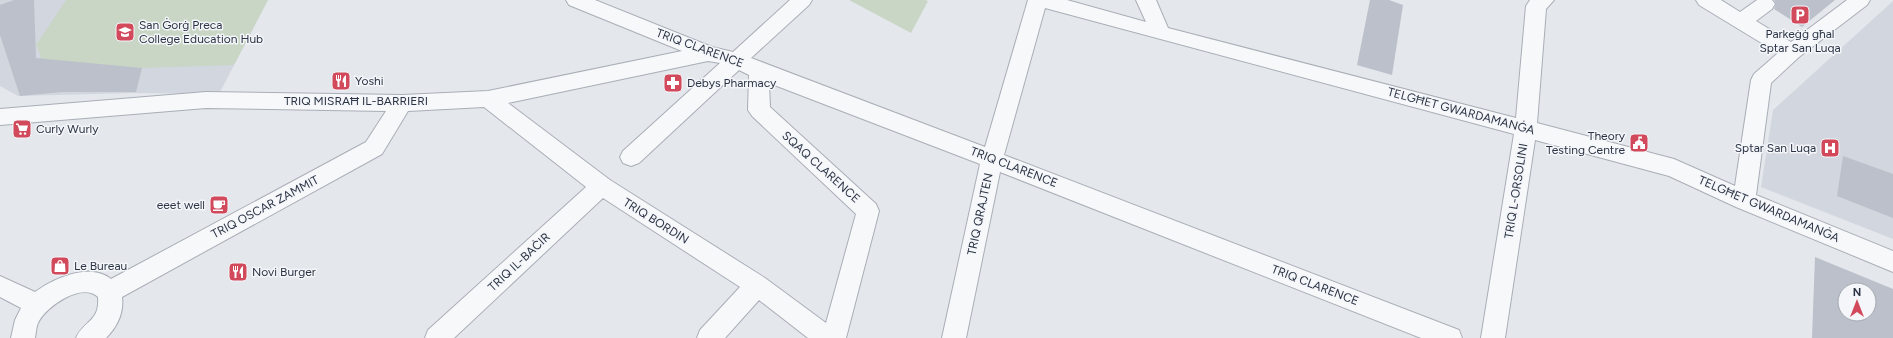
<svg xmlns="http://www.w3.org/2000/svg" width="1893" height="338" viewBox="0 0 1893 338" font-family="Figtree,sans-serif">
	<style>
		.built { fill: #d2d6de }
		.green { fill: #c9d6c5 }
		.building { fill: #bbc0ca; fill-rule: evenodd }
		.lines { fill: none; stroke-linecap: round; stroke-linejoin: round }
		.minor-casing { stroke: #a9aeb7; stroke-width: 2 }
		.minor { fill: #f7f8fa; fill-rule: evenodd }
		.labels { text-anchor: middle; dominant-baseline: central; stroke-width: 3; stroke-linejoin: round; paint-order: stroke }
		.poi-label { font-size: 12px; fill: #2b3445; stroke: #f4f6f9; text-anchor: start }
		.street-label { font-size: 12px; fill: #2b3445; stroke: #f4f6f9 }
	</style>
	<rect width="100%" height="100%" fill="#e4e7ec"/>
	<path class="built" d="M0,0h268l-49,94 -84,-1 -117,3 -18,-10z
		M1893,1v238l-132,-52 12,-77z"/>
	<path class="green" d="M66,0h202l-34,65 -92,3 -103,-8 2,-4 -5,-11z
		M849,0h76l3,1 -17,32z"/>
	<path class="building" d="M14,0h20l2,58 106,10 -6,24h-75l-41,4 -20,-61v-30z
		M1370,0h19l14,5 -11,70 -35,-10z
		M1774,0h61l-33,27 -28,-18 2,-5z
		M1843,156l50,18v44l-56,-22z
		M1815,257l78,32v49h-81zM1845,290h24v24h-24z"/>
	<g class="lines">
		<defs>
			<path id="minor" d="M566,0h29l117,47 21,5 57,-52h22l-3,5 -58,53 234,89 43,-147h39l79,22 -10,-22h20l12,28 348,90 10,-112 4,-6h24l-8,9 -9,114 137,36 61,27 16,-106 3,-6 24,-21 -79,-48 -3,-5h25l19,12 17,-12h15l3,4 -3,5 -16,12 35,21 56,-42h23l-3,5 -68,52 -28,26 -15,112 137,56v21l-157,-65 -67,-31 -134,-36 -30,198h-24l33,-204 -469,-126 -41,147 455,175 3,8h-41l-421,-166 -34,166h-24l38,-174 -211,-81 1,24 106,97 3,7 -33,127h-38l-49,-38 -34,38h-28l3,-8 40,-43 -137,-89 -149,140h-29l3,-8 158,-143 -102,-80 -76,4 -26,43 -260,143c2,16 -5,30 -16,41h-30c8,-18 24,-16 22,-41 -16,-15 -52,9 -60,26 -2,4 -2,10 -3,15h-24l4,-18 6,-12 -21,-11v-21l35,16c19,-14 55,-30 76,-13l255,-137 20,-31 -180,-3 -206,17v-16l206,-17 196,3 86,-4 194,-40 -113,-46zM708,61l12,2 -97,88 -3,6 3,6 8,3 8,-3 100,-93 10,5 -1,35 4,6 104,98 -30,109 -61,-45 -155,-98 -102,-77z"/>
		</defs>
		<use href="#minor" class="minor-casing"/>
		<use href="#minor" class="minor"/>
	</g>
	<defs>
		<symbol id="parking-square" viewBox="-11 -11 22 22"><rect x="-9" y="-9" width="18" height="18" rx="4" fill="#d1495b" stroke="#f4f6f9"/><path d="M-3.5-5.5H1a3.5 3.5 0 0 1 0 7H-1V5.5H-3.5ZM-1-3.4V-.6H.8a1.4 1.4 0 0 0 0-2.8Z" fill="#fff"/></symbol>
		<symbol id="school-square" viewBox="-11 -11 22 22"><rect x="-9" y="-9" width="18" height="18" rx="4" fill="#d1495b" stroke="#f4f6f9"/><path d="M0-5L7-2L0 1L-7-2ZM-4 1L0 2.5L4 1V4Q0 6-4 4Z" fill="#fff"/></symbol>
		<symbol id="restaurant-square" viewBox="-11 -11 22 22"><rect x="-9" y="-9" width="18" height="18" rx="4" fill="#d1495b" stroke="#f4f6f9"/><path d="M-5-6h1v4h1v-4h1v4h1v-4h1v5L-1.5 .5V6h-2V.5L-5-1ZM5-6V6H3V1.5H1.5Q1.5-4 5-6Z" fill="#fff"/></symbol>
		<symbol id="pharmacy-square" viewBox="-11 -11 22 22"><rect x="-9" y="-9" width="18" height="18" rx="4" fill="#d1495b" stroke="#f4f6f9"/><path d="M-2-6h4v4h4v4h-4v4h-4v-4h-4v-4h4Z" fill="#fff"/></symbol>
		<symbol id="supermarket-square" viewBox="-11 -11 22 22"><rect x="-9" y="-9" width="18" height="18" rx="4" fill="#d1495b" stroke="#f4f6f9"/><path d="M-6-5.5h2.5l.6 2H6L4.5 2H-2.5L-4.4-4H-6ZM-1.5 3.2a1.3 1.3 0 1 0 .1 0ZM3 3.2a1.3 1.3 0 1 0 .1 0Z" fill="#fff"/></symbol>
		<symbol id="civic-square" viewBox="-11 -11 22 22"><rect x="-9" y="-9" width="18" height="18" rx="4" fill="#d1495b" stroke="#f4f6f9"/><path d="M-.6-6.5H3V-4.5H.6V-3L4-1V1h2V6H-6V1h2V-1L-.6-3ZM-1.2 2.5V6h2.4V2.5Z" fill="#fff"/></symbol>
		<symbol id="hospital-square" viewBox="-11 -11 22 22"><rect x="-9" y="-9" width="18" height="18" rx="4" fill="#d1495b" stroke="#f4f6f9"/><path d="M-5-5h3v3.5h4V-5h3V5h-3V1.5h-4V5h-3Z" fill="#fff"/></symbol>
		<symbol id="cafe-square" viewBox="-11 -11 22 22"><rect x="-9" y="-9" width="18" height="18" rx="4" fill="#d1495b" stroke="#f4f6f9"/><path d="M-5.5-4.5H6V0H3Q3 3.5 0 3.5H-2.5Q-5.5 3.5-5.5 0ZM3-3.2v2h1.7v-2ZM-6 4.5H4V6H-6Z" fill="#fff"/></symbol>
		<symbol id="shop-square" viewBox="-11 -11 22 22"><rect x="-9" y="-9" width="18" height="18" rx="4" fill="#d1495b" stroke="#f4f6f9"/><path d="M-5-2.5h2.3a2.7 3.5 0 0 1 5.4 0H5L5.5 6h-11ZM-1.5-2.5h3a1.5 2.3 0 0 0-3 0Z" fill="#fff"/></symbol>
	</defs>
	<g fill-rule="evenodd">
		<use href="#parking-square" x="1789" y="4" width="22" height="22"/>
		<use href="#school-square" x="114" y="21" width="22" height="22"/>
		<use href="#restaurant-square" x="330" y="70" width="22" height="22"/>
		<use href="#pharmacy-square" x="662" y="72" width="22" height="22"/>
		<use href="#supermarket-square" x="11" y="118" width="22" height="22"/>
		<use href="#civic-square" x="1628" y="132" width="22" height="22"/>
		<use href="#hospital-square" x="1819" y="137" width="22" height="22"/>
		<use href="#cafe-square" x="208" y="194" width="22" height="22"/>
		<use href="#shop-square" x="49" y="255" width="22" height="22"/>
		<use href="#restaurant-square" x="227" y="261" width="22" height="22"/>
	</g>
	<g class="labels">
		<g class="poi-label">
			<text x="139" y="25">San Ġorġ Preca<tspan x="139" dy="14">College Education Hub</tspan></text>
			<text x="1800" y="34" text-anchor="middle">Parkeġġ għal<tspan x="1800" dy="14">Sptar San Luqa</tspan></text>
			<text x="355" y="81">Yoshi</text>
			<text x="687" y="83">Debys Pharmacy</text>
			<text x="36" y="129">Curly Wurly</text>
			<text x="1625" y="136" text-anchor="end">Theory<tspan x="1625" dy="14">Testing Centre</tspan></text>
			<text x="1816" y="148" text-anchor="end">Sptar San Luqa</text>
			<text x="205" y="205" text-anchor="end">eeet well</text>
			<text x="74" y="266">Le Bureau</text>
			<text x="252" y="272">Novi Burger</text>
		</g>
		<g class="street-label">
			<text transform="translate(700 48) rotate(20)">TRIQ CLARENCE</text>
			<text x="356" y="101">TRIQ MISRAĦ IL-BARRIERI</text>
			<text transform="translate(1461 111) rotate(15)">TELGĦET GWARDAMANĠA</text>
			<text transform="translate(821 167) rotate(42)">SQAQ CLARENCE</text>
			<text transform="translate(1014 167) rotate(21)">TRIQ CLARENCE</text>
			<text transform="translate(1516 191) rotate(-81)">TRIQ L-ORSOLINI</text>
			<text transform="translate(265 207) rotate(-28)">TRIQ OSCAR ZAMMIT</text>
			<text transform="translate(1769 209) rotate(23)">TELGĦET GWARDAMANĠA</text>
			<text transform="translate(980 214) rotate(-78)">TRIQ QRAJTEN</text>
			<text transform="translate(656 221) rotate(32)">TRIQ BORDIN</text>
			<text transform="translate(519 262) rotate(-43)">TRIQ IL-BAĊIR</text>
			<text transform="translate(1315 285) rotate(21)">TRIQ CLARENCE</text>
		</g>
	</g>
	<g transform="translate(1857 302)"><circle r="19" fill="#f4f6f9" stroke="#a4a8b1"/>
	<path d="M0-3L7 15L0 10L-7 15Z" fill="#d1495b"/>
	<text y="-6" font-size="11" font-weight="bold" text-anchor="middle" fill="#2b3445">N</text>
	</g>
</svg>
